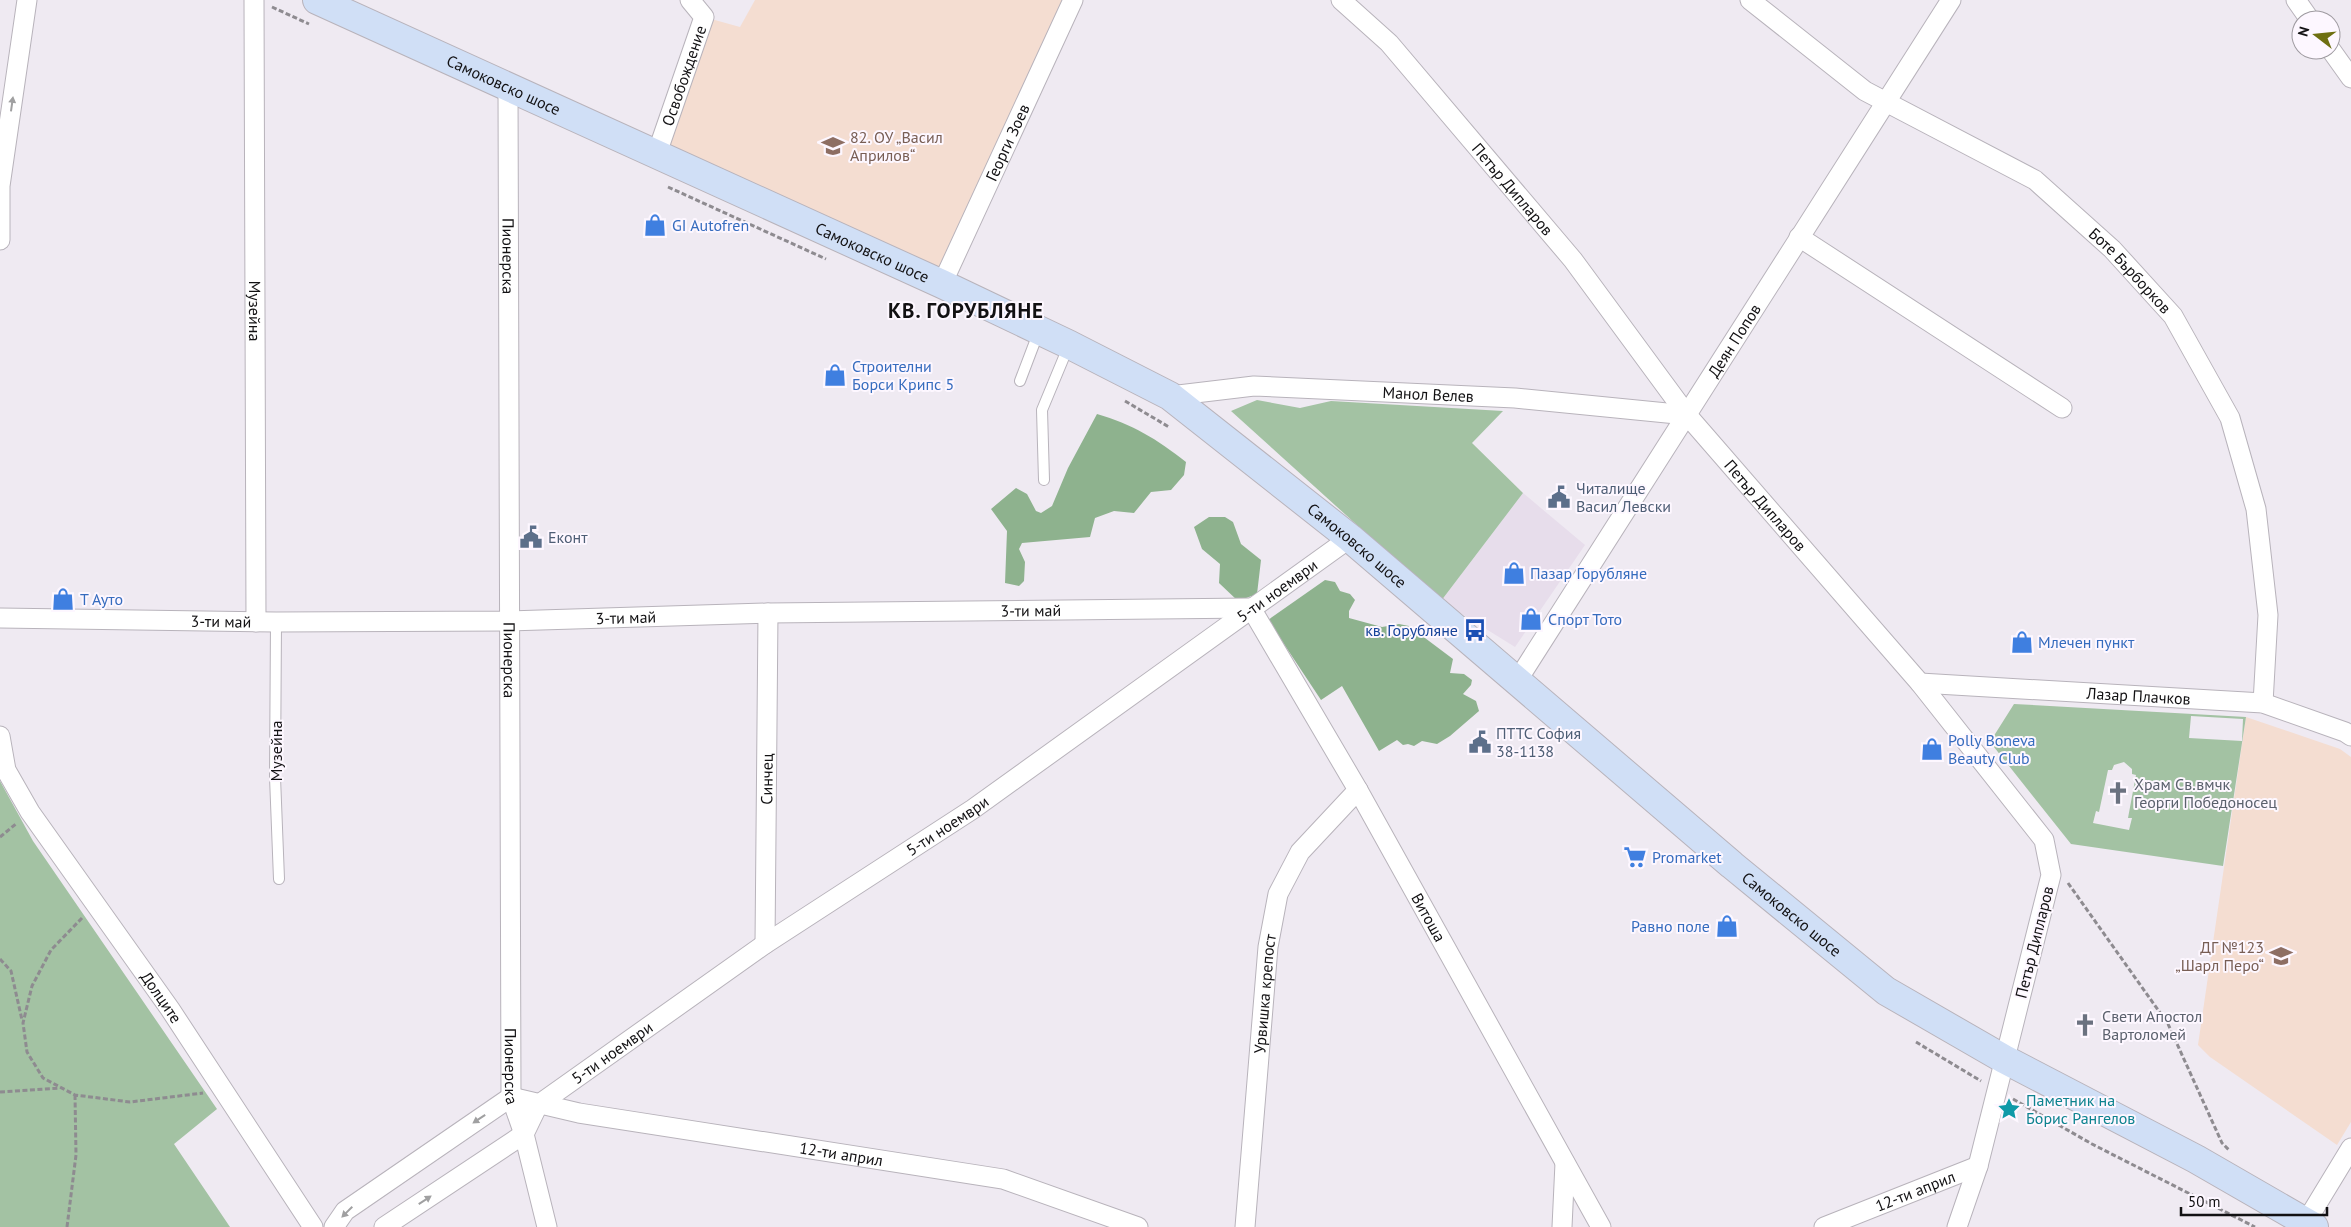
<svg xmlns="http://www.w3.org/2000/svg" width="2351" height="1227" viewBox="0 0 2351 1227" font-family="'PT Sans',sans-serif">
	<style>
		.built { fill: #e7ddeb }
		.education { fill: #f4ddd1 }
		.green { fill: #a3c2a3; fill-rule: evenodd }
		.forest { fill: #8eb28e }
		.lines { fill: none; stroke-linecap: round; stroke-linejoin: round }
		.service-casing { stroke: #b8b3bb; stroke-width: 12 }
		.minor-casing { stroke: #b8b3bb; stroke-width: 21 }
		.secondary-casing { stroke: #b8b3bb; stroke-width: 30 }
		.path { stroke: #8e8b90; stroke-width: 3; stroke-dasharray: 5 2.5; stroke-linecap: butt }
		.service { stroke: #fff; stroke-width: 10 }
		.minor { stroke: #fff; stroke-width: 19 }
		.secondary { stroke: #d0dff6; stroke-width: 28 }
		.oneway { fill: #a0a0a1 }
		.labels { text-anchor: middle; dominant-baseline: central; stroke-width: 4; stroke-linejoin: round; paint-order: stroke }
		.street-label { font-size: 16px; fill: #121113; stroke: #fdf7ff }
		.education-label { font-size: 16px; fill: #785e54; stroke: #fdf7ff; text-anchor: start }
		.shop-label { font-size: 16px; fill: #366cbe; stroke: #fdf7ff; text-anchor: start }
		.service-label { font-size: 16px; fill: #4e5e75; stroke: #fdf7ff; text-anchor: start }
		.transit-label { font-size: 16px; fill: #164399; stroke: #fdf7ff; text-anchor: end }
		.worship-label { font-size: 16px; fill: #5b616d; stroke: #fdf7ff; text-anchor: start }
		.culture-label { font-size: 16px; fill: #0d838f; stroke: #fdf7ff; text-anchor: start }
		.district-label { font-size: 21px; font-weight: bold; letter-spacing: 1px; fill: #121113; stroke: #fdf7ff }
	</style>
	<rect width="100%" height="100%" fill="#efeaf2"/>
	<path class="built" d="M1523,493l62,52 -70,102 -74,-46z"/>
	<path class="education" d="M755,0h318l-131,284 -286,-128 48,-139 36,10z
		M2246,717l94,32 11,8v365l-14,23 -127,-88 -12,-12z"/>
	<path class="green" d="M1257,400l43,8 31,-7 172,10 -31,32 51,50 -82,108 -210,-190z
		M2014,704l232,13 -23,149 -152,-22 -81,-102zM2191,716l52,3 -1,22 -53,-3zM2124,762l8,7v5l4,1 -8,43h4l-3,12 -36,-7 3,-12 3,1 9,-42h4l2,-5z
		M0,781l33,60 184,268 -43,35 56,83h-230z"/>
	<path class="forest" d="M1097,414c35,10 60,25 89,48l-2,13 -13,15 -20,2 -17,21 -20,-2 -19,7 -5,19 -68,6 -3,6 6,13 -1,19 -5,5 -14,-3 2,-52 -16,-22 25,-21 11,6 9,17 5,2 11,-7 16,-38z
		M1209,517h16l8,5 8,22 20,16 -4,34 -19,7 -19,-18 1,-19 -18,-15 -8,-22z
		M1325,580l10,2 5,9 10,3 5,6 -6,11v7l33,9 17,-3 10,2 44,33 -3,14 14,1 8,6 -1,5 -8,9 13,7 3,10 -29,25 -13,8 -15,-3 -8,5 -6,-2 -5,1 -6,-5 -18,11 -37,-65 -21,14 -53,-80z"/>
	<g class="lines">
		<defs>
			<path id="service" d="M1020,381l19,-50
				M1044,480l-2,-70 27,-65
				M276,622l-1,155 4,102"/>
			<g id="minor">
				<path id="s1" d="M254,0l2,622"/>
				<path id="s2" d="M1341,0l48,43 184,217 114,155 233,268 124,157 7,35 -73,291 -21,61"/>
				<path id="s3" d="M1750,0l115,91 170,89 77,69 61,67 57,102 26,91 12,106 -5,88"/>
				<path d="M2296,0l14,20"/>
				<path d="M2331,50l20,28"/>
				<path id="s4" d="M508,88l3,1009 13,37 23,93"/>
				<path id="s5" d="M656,156l48,-139 -14,-17"/>
				<path d="M1799,237l263,171"/>
				<path d="M0,240v-54l27,-186"/>
				<path id="s6" d="M942,284l131,-284"/>
				<path id="s7" d="M1170,396l84,-10 261,12 172,17"/>
				<path id="s8" d="M0,618l276,4 232,-1 260,-8 483,-5 107,182 243,437"/>
				<path id="s9" d="M1517,681l434,-681"/>
				<path id="s10" d="M1920,683l343,20 82,29 6,4"/>
				<path id="s11" d="M0,736l6,34 24,42 140,197 143,218"/>
				<path id="s12" d="M765,944l3,-331"/>
				<path d="M2306,1222l45,-74"/>
				<path id="s13" d="M334,1227l11,-16 166,-114 68,16 424,66 135,48"/>
				<path id="s14" d="M384,1227l140,-93 14,-29 227,-161 208,-135 377,-271"/>
				<path id="s15" d="M1245,1227l23,-280 10,-53 22,-42 58,-62"/>
				<path d="M1562,1227l3,-64"/>
				<path id="s16" d="M1824,1227l154,-61"/>
			</g>
			<g id="secondary">
				<path id="s17" d="M317,0l625,284 128,61 100,51 180,142 382,327 154,126 118,68 192,100 118,68"/>
			</g>
		</defs>
		<use href="#service" class="service-casing"/>
		<use href="#minor" class="minor-casing"/>
		<use href="#secondary" class="secondary-casing"/>
		<path class="path" d="M272,7l37,17
			M668,187l158,72
			M1125,401l44,26
			M0,837l17,-14
			M2068,883l100,141 54,119 7,7
			M82,918l-31,32 -19,36 -9,37 4,29 16,26 32,17 55,7 73,-9
			M0,959l11,12 11,49
			M1916,1042l65,39
			M0,1092l60,-4
			M2013,1099l79,45 163,83
			M67,1227l9,-72 -1,-60"/>
		<use href="#service" class="service"/>
		<use href="#minor" class="minor"/>
		<use href="#secondary" class="secondary"/>
	</g>
	<defs><path id="oneway-solid" d="M-6-.8H1V-3.2L6.5 0L1 3.2V.8H-6Z" transform="scale(1.25)"/></defs>
	<g class="oneway">
		<use href="#oneway-solid" transform="translate(12 104) rotate(-82)"/>
		<use href="#oneway-solid" transform="translate(479 1119) rotate(146)"/>
		<use href="#oneway-solid" transform="translate(425 1200) rotate(-33)"/>
		<use href="#oneway-solid" transform="translate(347 1212) rotate(135)"/>
	</g>
	<defs>
		<symbol id="school-bare" viewBox="-9 -9 18 18"><path d="M0-5L7-2L0 1L-7-2ZM-4 1L0 2.5L4 1V4Q0 6-4 4Z" fill="#8d6e63" stroke="#fdf7ff" stroke-width="2.5" paint-order="stroke"/></symbol>
		<symbol id="shop-bare" viewBox="-9 -9 18 18"><path d="M-5-2.5h2.3a2.7 3.5 0 0 1 5.4 0H5L5.5 6h-11ZM-1.5-2.5h3a1.5 2.3 0 0 0-3 0Z" fill="#3f7fe0" stroke="#fdf7ff" stroke-width="2.5" paint-order="stroke"/></symbol>
		<symbol id="civic-bare" viewBox="-9 -9 18 18"><path d="M-.6-6.5H3V-4.5H.6V-3L4-1V1h2V6H-6V1h2V-1L-.6-3ZM-1.2 2.5V6h2.4V2.5Z" fill="#5c6f8a" stroke="#fdf7ff" stroke-width="2.5" paint-order="stroke"/></symbol>
		<symbol id="bus-bare" viewBox="-9 -9 18 18"><path d="M-5-6H5V4H4V6H2V4H-2V6H-4V4H-5ZM-3.5-4V0h7V-4ZM-3.5 1.2v1.5H-2V1.2ZM2 1.2v1.5H3.5V1.2Z" fill="#1a4fb4" stroke="#fdf7ff" stroke-width="2.5" paint-order="stroke"/></symbol>
		<symbol id="church-bare" viewBox="-9 -9 18 18"><path d="M-1.2-6h2.4v3.5h3.3v2.4h-3.3V6h-2.4V-.1h-3.3v-2.4h3.3Z" fill="#6b7280" stroke="#fdf7ff" stroke-width="2.5" paint-order="stroke"/></symbol>
		<symbol id="supermarket-bare" viewBox="-9 -9 18 18"><path d="M-6-5.5h2.5l.6 2H6L4.5 2H-2.5L-4.4-4H-6ZM-1.5 3.2a1.3 1.3 0 1 0 .1 0ZM3 3.2a1.3 1.3 0 1 0 .1 0Z" fill="#3f7fe0" stroke="#fdf7ff" stroke-width="2.5" paint-order="stroke"/></symbol>
		<symbol id="sight-bare" viewBox="-9 -9 18 18"><path d="M0-6L1.8-2.2L6-1.7L2.9 1.2L3.7 5.4L0 3.3L-3.7 5.4L-2.9 1.2L-6-1.7L-1.8-2.2Z" fill="#0f9aa8" stroke="#fdf7ff" stroke-width="2.5" paint-order="stroke"/></symbol>
	</defs>
	<g fill-rule="evenodd">
		<use href="#school-bare" x="817" y="130" width="32" height="32"/>
		<use href="#shop-bare" x="639" y="209" width="32" height="32"/>
		<use href="#shop-bare" x="819" y="359" width="32" height="32"/>
		<use href="#civic-bare" x="1543" y="481" width="32" height="32"/>
		<use href="#civic-bare" x="515" y="521" width="32" height="32"/>
		<use href="#shop-bare" x="1498" y="557" width="32" height="32"/>
		<use href="#shop-bare" x="47" y="583" width="32" height="32"/>
		<use href="#shop-bare" x="1515" y="603" width="32" height="32"/>
		<use href="#bus-bare" x="1459" y="614" width="32" height="32"/>
		<use href="#shop-bare" x="2006" y="626" width="32" height="32"/>
		<use href="#civic-bare" x="1464" y="726" width="32" height="32"/>
		<use href="#shop-bare" x="1916" y="733" width="32" height="32"/>
		<use href="#church-bare" x="2102" y="777" width="32" height="32"/>
		<use href="#supermarket-bare" x="1619" y="841" width="32" height="32"/>
		<use href="#shop-bare" x="1711" y="910" width="32" height="32"/>
		<use href="#school-bare" x="2265" y="940" width="32" height="32"/>
		<use href="#church-bare" x="2069" y="1009" width="32" height="32"/>
		<use href="#sight-bare" x="1993" y="1093" width="32" height="32"/>
	</g>
	<g class="labels">
		<g class="street-label">
			<text stroke="none"><textPath href="#s5" startOffset="85">Освобождение</textPath></text>
			<text stroke="none"><textPath href="#s17" startOffset="205">Самоковско шосе</textPath></text>
			<text stroke="none"><textPath href="#s6" startOffset="156">Георги Зоев</textPath></text>
			<text stroke="none"><textPath href="#s2" startOffset="256">Петър Дипларов</textPath></text>
			<text stroke="none"><textPath href="#s17" startOffset="610">Самоковско шосе</textPath></text>
			<text stroke="none"><textPath href="#s4" startOffset="168">Пионерска</textPath></text>
			<text stroke="none"><textPath href="#s3" startOffset="470">Боте Бърборков</textPath></text>
			<text stroke="none"><textPath href="#s1" startOffset="311">Музейна</textPath></text>
			<text stroke="none"><textPath href="#s9" startOffset="404">Деян Попов</textPath></text>
			<text stroke="none"><textPath href="#s7" startOffset="259">Манол Велев</textPath></text>
			<text stroke="none"><textPath href="#s2" startOffset="661">Петър Дипларов</textPath></text>
			<text stroke="none"><textPath href="#s17" startOffset="1180">Самоковско шосе</textPath></text>
			<text stroke="none"><textPath href="#s14" startOffset="1101">5-ти ноември</textPath></text>
			<text stroke="none"><textPath href="#s8" startOffset="1031">3-ти май</textPath></text>
			<text stroke="none"><textPath href="#s8" startOffset="626">3-ти май</textPath></text>
			<text stroke="none"><textPath href="#s8" startOffset="221">3-ти май</textPath></text>
			<text stroke="none"><textPath href="#s4" startOffset="572">Пионерска</textPath></text>
			<text stroke="none"><textPath href="#s10" startOffset="219">Лазар Плачков</textPath></text>
			<text transform="translate(276 751) rotate(-90)">Музейна</text>
			<text stroke="none"><textPath href="#s12" startOffset="165">Синчец</textPath></text>
			<text stroke="none"><textPath href="#s14" startOffset="696">5-ти ноември</textPath></text>
			<text stroke="none"><textPath href="#s17" startOffset="1750">Самоковско шосе</textPath></text>
			<text stroke="none"><textPath href="#s8" startOffset="1608">Витоша</textPath></text>
			<text transform="translate(2034 942) rotate(-76)">Петър Дипларов</text>
			<text stroke="none"><textPath href="#s15" startOffset="234">Урвишка крепост</textPath></text>
			<text stroke="none"><textPath href="#s11" startOffset="310">Долците</textPath></text>
			<text stroke="none"><textPath href="#s14" startOffset="291">5-ти ноември</textPath></text>
			<text stroke="none"><textPath href="#s4" startOffset="978">Пионерска</textPath></text>
			<text stroke="none"><textPath href="#s13" startOffset="556">12-ти април</textPath></text>
			<text stroke="none"><textPath href="#s16" startOffset="98">12-ти април</textPath></text>
		</g>
		<g class="education-label">
			<text x="850" y="137">82. ОУ „Васил<tspan x="850" dy="18">Априлов“</tspan></text>
			<text x="2264" y="947" text-anchor="end">ДГ №123<tspan x="2264" dy="18">„Шарл Перо“</tspan></text>
		</g>
		<g class="shop-label">
			<text x="672" y="225">GI Autofren</text>
			<text x="852" y="366">Строителни<tspan x="852" dy="18">Борси Крипс 5</tspan></text>
			<text x="1530" y="573">Пазар Горубляне</text>
			<text x="80" y="599">Т Ауто</text>
			<text x="1548" y="619">Спорт Тото</text>
			<text x="2038" y="642">Млечен пункт</text>
			<text x="1948" y="740">Polly Boneva<tspan x="1948" dy="18">Beauty Club</tspan></text>
			<text x="1652" y="857">Promarket</text>
			<text x="1710" y="926" text-anchor="end">Равно поле</text>
		</g>
		<g class="service-label">
			<text x="1576" y="488">Читалище<tspan x="1576" dy="18">Васил Левски</tspan></text>
			<text x="548" y="537">Еконт</text>
			<text x="1496" y="733">ПТТС София<tspan x="1496" dy="18">38-1138</tspan></text>
		</g>
		<g class="transit-label">
			<text x="1458" y="630">кв. Горубляне</text>
		</g>
		<g class="worship-label">
			<text x="2134" y="784">Храм Св.вмчк<tspan x="2134" dy="18">Георги Победоносец</tspan></text>
			<text x="2102" y="1016">Свети Апостол<tspan x="2102" dy="18">Вартоломей</tspan></text>
		</g>
		<g class="culture-label">
			<text x="2026" y="1100">Паметник на<tspan x="2026" dy="18">Борис Рангелов</tspan></text>
		</g>
		<g class="district-label">
			<text x="966" y="310">КВ. ГОРУБЛЯНЕ</text>
		</g>
	</g>
	<g transform="translate(2316 35) rotate(286)"><circle r="24" fill="#fdf7ff" stroke="#9f9ba1"/>
	<path d="M0-4L9 19L0 12L-9 19Z" fill="#6e6f11"/>
	<text y="-8" font-size="14" font-weight="bold" text-anchor="middle" fill="#121113">N</text>
	</g>
	<path d="M2181 1207v8h146v-8" fill="none" stroke="#121113" stroke-width="2.5"/>
	<text x="2188" y="1207" font-size="15" fill="#121113" stroke="#fdf7ff" stroke-width="4" paint-order="stroke">50 m</text>
</svg>
